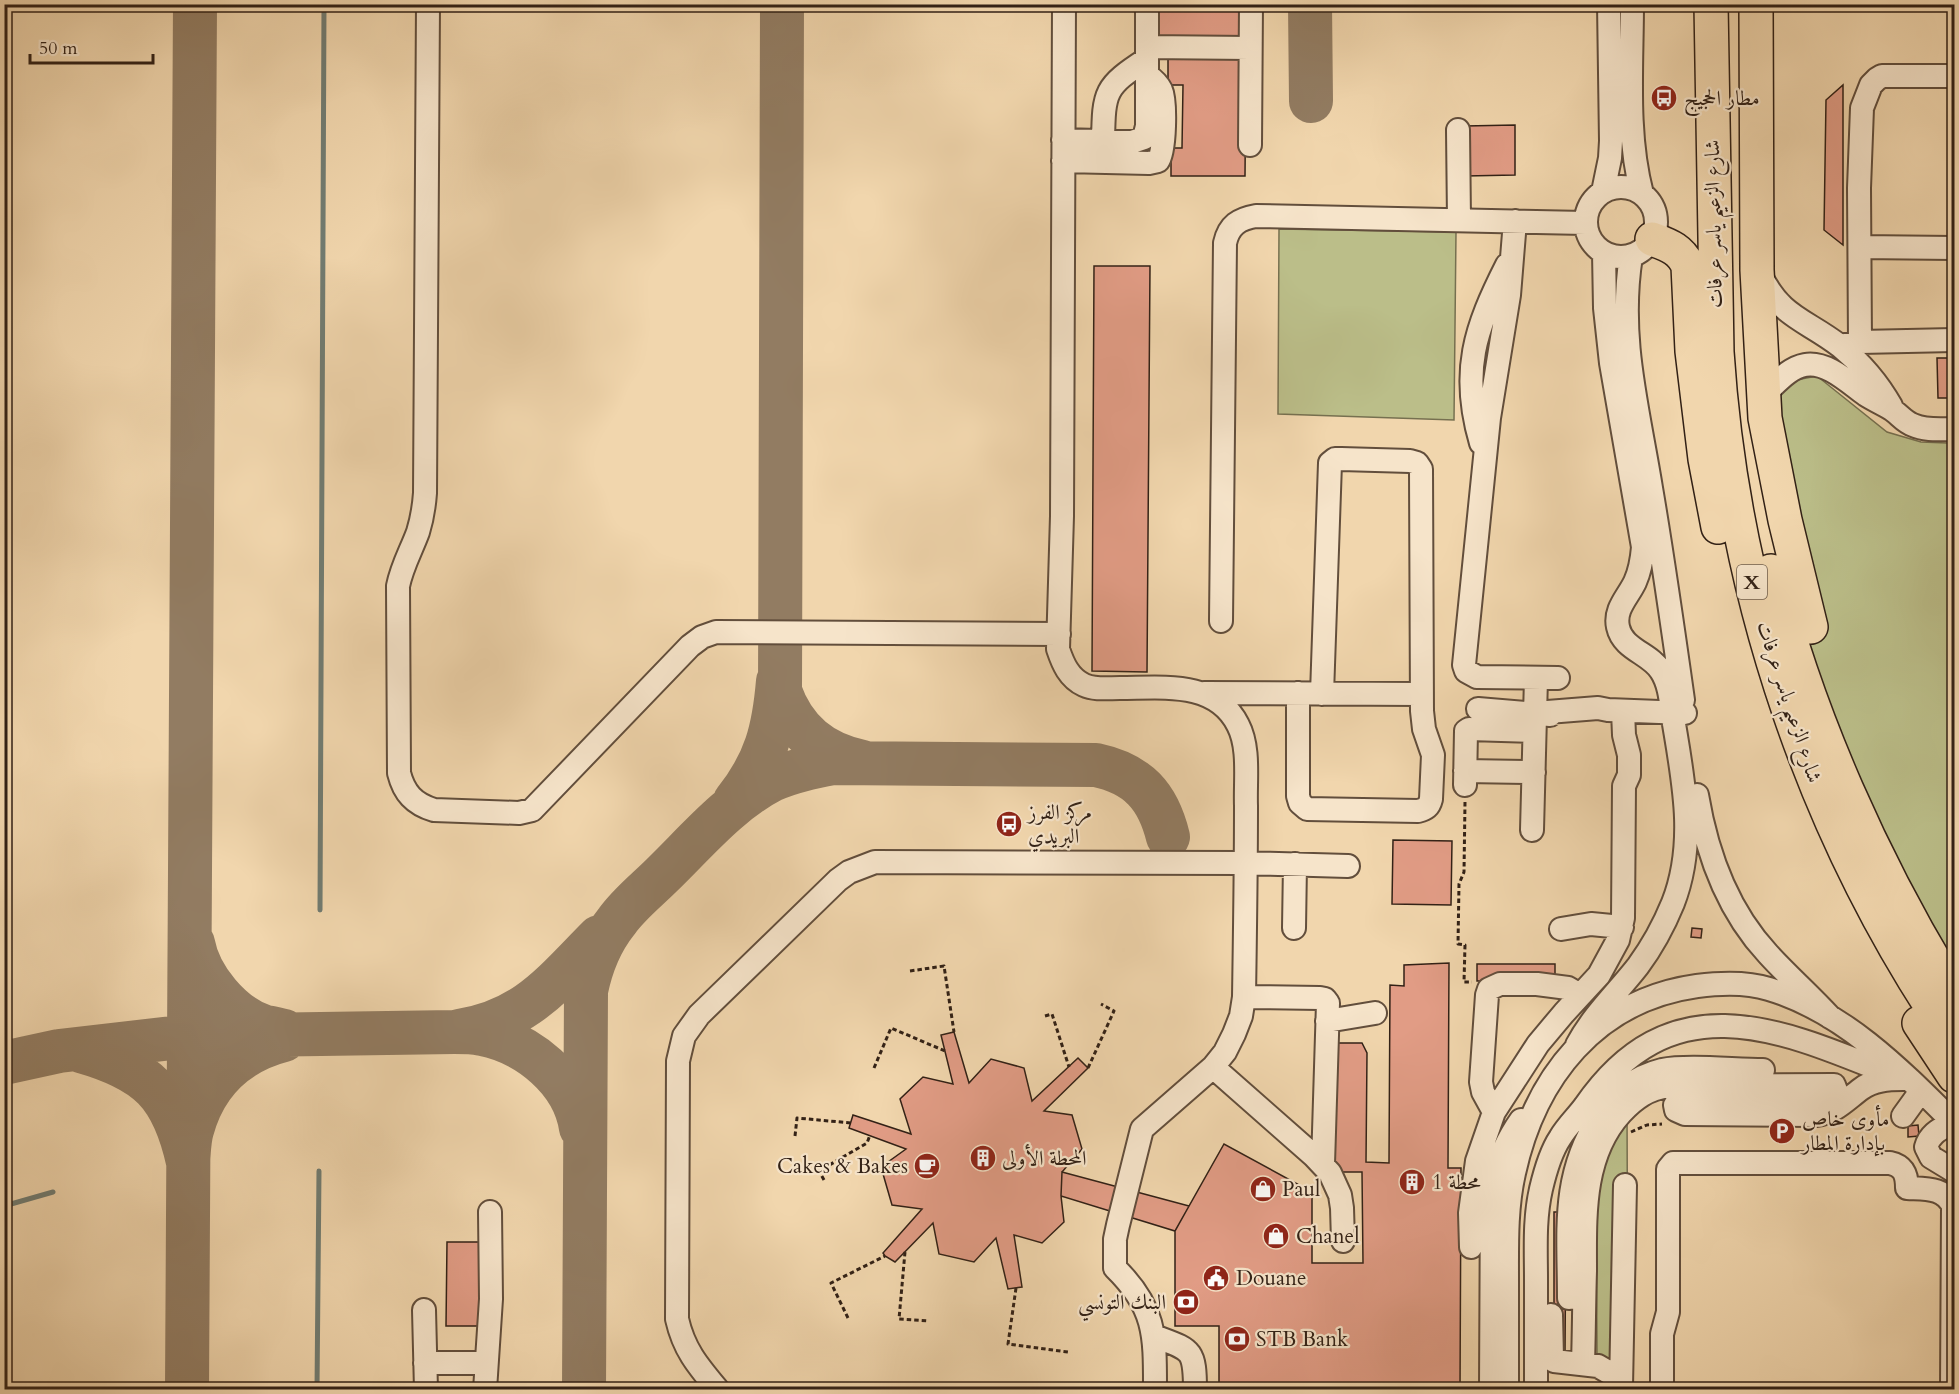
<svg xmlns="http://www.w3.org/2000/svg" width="1959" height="1394" viewBox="0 0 1959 1394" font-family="Cardo,Amiri,serif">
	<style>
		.green { fill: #bbbe89; stroke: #767050; stroke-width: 1.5 }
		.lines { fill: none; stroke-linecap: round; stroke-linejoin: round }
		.stream { stroke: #717c72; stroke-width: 5 }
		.taxiway { stroke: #927c62; stroke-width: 44 }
		.building { fill: #e19c85; stroke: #322116; stroke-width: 1.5 }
		.minor-casing { stroke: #624e3c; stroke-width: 26 }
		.highway-casing { stroke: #322116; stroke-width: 36 }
		.path { stroke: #322116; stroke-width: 3; stroke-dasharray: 4.5 3; stroke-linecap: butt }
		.minor { stroke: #f6e4ca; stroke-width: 22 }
		.highway { stroke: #f1d6ad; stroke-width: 33 }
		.labels { text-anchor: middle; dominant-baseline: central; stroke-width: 4.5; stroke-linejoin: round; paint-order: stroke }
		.shield { fill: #f6e4ca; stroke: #6d5c4c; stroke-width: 1.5 }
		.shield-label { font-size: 20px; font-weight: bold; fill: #322116 }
		.poi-label { font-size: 21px; fill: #322116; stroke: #f6e4ca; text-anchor: start }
		.street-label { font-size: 21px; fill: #322116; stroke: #f6e4ca }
	</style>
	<rect width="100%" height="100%" fill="#f1d6ad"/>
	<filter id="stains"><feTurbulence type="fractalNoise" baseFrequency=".00333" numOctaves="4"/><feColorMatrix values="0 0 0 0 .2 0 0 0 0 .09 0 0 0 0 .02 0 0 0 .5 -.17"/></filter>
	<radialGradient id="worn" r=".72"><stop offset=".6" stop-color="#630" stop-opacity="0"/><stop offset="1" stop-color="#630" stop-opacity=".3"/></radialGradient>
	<path class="green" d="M1279,229l177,3 -2,188 -176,-6z
		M1817,376l70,56 34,10 26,1 7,7v524l-86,-171 -51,-130 -41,-151 -4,-116 19,-25z
		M1627,1109l1,273 -31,-23 -1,-178z"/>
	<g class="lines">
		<path class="stream" d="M320,910l4,-906
			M4,1206l49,-14
			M317,1390l2,-219"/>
		<path class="taxiway" d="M782,4l-2,687c14,40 42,63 83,71
			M1310,4l1,97
			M735,801c31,-39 39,-72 43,-120
			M193,943c6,34 38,73 72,84 6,1 12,2 19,4
			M459,1031c67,-10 95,-49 140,-94
			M81,1051c67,19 92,43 107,111 1,-10 1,-22 4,-32 13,-48 45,-78 92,-90
			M4,1063l55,-12 131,-15 264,-4c9,0 19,0 28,2 46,9 92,46 99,94
			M187,1390l8,-1386
			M584,1390l2,-399c5,-25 15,-50 31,-70 12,-17 30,-31 45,-46 34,-33 67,-73 110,-95 20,-9 41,-13 62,-17l262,2c42,9 62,31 72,72"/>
	</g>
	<path class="building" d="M1157,4h86v38l-87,-1z
		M1168,58h78l-1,118h-74v-28h11l1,-63h-15z
		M1843,85v160l-19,-15 2,-130z
		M1515,125v50l-50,1v-50z
		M1094,266h56l-3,406 -55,-1z
		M1937,358h17v40h-16z
		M1393,840l59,1 -1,64 -59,-1z
		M1692,928l10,1 -1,9 -10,-1z
		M1449,963l-1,205h13l-1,222h-241v-64h-44v-95l49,-87 88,48v71h51l-1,-91h-26l-7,-9 7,-120h26l5,10 -1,109 23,1 1,-178 14,1v-21z
		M1477,964h78v11h-13v5l-65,1z
		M954,1032l15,51 22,-24 33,9 8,33 46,-43 10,10 -44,43 28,4 10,34 -20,23 -1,24 3,26 -22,21 -28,-8 8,52 -14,2 -12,-51 -22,24 -35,-8 -6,-31 -38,39 -10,-6 -2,-3 39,-44 -30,-4 -11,-38 25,-18 -57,-21 4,-13 58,19 -11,-35 23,-22 30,7 -12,-49z
		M1918,1125l1,11 -11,1v-11z
		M1062,1172l127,34 -14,25 -114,-35z
		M1554,1212h12l-1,140h-11z
		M447,1242h34l-1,84h-34z"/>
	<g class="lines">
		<defs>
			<path id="minor" d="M428,4l-3,489c-1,14 -3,26 -7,39 -7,19 -16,34 -20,54l1,187c5,20 15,31 35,37l85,3 13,-3 158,-164 12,-9 14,-5 343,2
				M1064,4l-2,512 -4,133c5,15 11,29 26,36 11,5 24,3 36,3 41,0 96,-8 118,37 12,23 7,55 8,81 0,63 -1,127 -2,191l-3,19 -7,18 -9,18 -12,15 -71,62 -24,96 -3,14v29c41,40 40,68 40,122
				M1632,4c0,62 -6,130 10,190
				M1147,47l103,1
				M1458,130l1,90
				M1063,140l69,2 12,-4 3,-12v-122
				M1103,141c1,-50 1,-54 44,-82
				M1250,145l1,-141
				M1063,161l86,2 9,-2c7,-9 8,-60 3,-71 -3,-6 -7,-10 -13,-14
				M1586 222a35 35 0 1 1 70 0a35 35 0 1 1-70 0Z
				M1603,192l7,-34 1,-17 -2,-137
				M1515,221l-6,74 -20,123 -25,247 2,6 11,6 81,1
				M1860,247l94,1
				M1631,256c-13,82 7,151 20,232 12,70 22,141 32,212
				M1760,274c21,44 45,45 80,72 21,17 38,37 51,60
				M1860,342l-1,-154 3,-80 9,-23 6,-6 5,-3h72
				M1845,345l15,-3 94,-2
				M1763,395c13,-11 25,-27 42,-30 22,-4 44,18 61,30 8,5 17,9 25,14 8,5 13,13 22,16 13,6 28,4 41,4
				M1481,443c-21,-71 -6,-115 26,-178
				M1221,621l4,-378c4,-18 14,-24 31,-27l329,7
				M1204,693l217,1
				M1298,693v103l2,7 7,6 111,2c8,-2 11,-4 13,-12l2,-44 -9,-26 -2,-18 -1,-242 -4,-6 -7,-2 -69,-2h-6l-5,4 -8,231
				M1478,709l72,6
				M1535,713l63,-5 10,2 77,3
				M1465,771l69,1
				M1465,785l1,-54 3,-2 65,2
				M1697,795c10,60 30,115 71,159 20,22 42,41 62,63
				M1532,830l4,-152
				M1294,928l1,-64
				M1561,929l30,-5 31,3
				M1244,997l76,1 5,1 3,4 -5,161
				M1327,1021l48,-8
				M1577,1045c16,-30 40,-52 61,-79 14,-19 26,-41 35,-63 23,-59 11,-119 1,-179 -3,-17 -3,-38 -13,-53 -11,-18 -38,-21 -43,-44 -4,-18 10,-30 17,-45 5,-11 7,-23 8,-35l-32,-184 -6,-55 -1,-55
				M1213,1067l101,89 16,17 10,22 2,13 1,33
				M1494,1112l-11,-20 -2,-10 6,-87 2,-6 11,-5h37l31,4 12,7
				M1903,1116l18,-25
				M1953,1122c-12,7 -23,11 -27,25l5,10 23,14
				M1471,1247l-1,-34 7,-52 17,-49 44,-68 26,-31 35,-38 19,-35 5,-22 1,-132 5,-11v-20l-5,-20 -1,-24
				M1569,1298c0,-67 -8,-121 30,-180 15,-24 35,-41 63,-48 26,-5 72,0 101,0
				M424,1310l2,80
				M1551,1315l1,43 2,3 44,5 12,7 12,17
				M1154,1336c37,14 41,12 41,54
				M425,1363h61
				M1583,1363c1,-30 1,-61 2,-92 0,-55 -3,-115 36,-158 14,-15 27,-24 47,-27l166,-1 3,8 -7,5 -144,-1h-5l-6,8 1,5 9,4 131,1c19,-2 30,-15 45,-26 12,-9 27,-10 42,-10
				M1621,1387l4,-202
				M485,1390l6,-91 -1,-87
				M718,1390c-20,-24 -34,-40 -41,-71l1,-258 6,-25 15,-21 139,-135 11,-8 26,-10 371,1 102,3
				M1491,1390l1,-205c6,-25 14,-44 29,-65
				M1507,1390c0,-37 0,-73 0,-109 0,-36 -1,-73 7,-108 21,-96 82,-173 183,-187 23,-3 50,-4 72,3 74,22 132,81 185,134
				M1536,1390c0,-37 0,-73 0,-110 0,-30 -2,-61 5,-91 4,-17 9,-36 19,-51 7,-12 17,-21 25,-32 88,-127 197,-76 313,-29
				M1662,1390v-56l6,-22v-143l5,-6h217c14,3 17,12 17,25 19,1 37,-1 46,18l-1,184"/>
			<path id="highway" d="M1711,4l6,348c16,245 98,487 237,689
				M1756,4l1,266 8,148 20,102 26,107
				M1652,239c16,6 29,10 36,27l4,85 13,108 13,68
				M1771,571c38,148 103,293 183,423
				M1919,1023l35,53"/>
		</defs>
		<use href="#minor" class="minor-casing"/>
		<use href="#highway" class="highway-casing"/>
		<path class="path" d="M1465,802l-1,70 -5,12 -1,60 7,1 -1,37h8
			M910,971l34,-5 10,66
			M1045,1016l7,-2 17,53
			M874,1068l17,-40 54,23
			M1088,1068l26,-57 -13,-7
			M1631,1132l16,-7 15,-1
			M795,1136l2,-18 54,5
			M824,1180l-5,-9 48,-28 3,-8
			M905,1252l-6,67 30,2
			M1016,1288l-8,56 60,8
			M848,1318l-17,-35 54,-27"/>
		<use href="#minor" class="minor"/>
		<use href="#highway" class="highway"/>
	</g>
	<defs>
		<symbol id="bus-disc" viewBox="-11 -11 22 22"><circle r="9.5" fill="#8f2418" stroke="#f6e4ca"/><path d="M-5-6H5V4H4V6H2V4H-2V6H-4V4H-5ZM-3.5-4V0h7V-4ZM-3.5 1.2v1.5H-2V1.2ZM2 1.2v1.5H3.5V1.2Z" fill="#fff"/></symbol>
		<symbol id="parking-disc" viewBox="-11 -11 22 22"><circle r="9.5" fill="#8f2418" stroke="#f6e4ca"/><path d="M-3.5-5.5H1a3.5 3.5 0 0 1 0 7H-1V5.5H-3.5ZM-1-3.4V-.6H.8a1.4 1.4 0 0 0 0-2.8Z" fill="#fff"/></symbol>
		<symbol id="building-disc" viewBox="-11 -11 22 22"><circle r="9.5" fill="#8f2418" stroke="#f6e4ca"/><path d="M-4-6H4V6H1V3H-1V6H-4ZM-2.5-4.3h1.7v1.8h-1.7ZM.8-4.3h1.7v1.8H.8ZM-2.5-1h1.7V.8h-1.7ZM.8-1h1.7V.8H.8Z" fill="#fff"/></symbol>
		<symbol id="cafe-disc" viewBox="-11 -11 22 22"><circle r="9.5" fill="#8f2418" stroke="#f6e4ca"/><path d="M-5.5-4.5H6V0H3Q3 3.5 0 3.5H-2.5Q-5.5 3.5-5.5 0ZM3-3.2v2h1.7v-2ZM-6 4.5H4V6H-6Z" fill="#fff"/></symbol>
		<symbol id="shop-disc" viewBox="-11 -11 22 22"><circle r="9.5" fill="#8f2418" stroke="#f6e4ca"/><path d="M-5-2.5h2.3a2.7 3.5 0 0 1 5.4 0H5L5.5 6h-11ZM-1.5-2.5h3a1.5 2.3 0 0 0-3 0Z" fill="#fff"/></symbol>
		<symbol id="civic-disc" viewBox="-11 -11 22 22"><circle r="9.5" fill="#8f2418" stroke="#f6e4ca"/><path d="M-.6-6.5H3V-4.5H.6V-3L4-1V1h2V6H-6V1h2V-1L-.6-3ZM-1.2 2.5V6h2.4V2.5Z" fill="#fff"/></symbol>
		<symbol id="bank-disc" viewBox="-11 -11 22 22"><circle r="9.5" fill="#8f2418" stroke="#f6e4ca"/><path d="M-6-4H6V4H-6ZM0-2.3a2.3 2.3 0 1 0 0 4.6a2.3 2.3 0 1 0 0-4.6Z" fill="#fff"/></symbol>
	</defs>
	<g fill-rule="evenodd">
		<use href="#bus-disc" x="1649" y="83" width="30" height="30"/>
		<use href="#bus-disc" x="994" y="809" width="30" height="30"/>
		<use href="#parking-disc" x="1767" y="1116" width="30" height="30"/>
		<use href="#building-disc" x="968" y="1143" width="30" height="30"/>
		<use href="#cafe-disc" x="912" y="1151" width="30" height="30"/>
		<use href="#building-disc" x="1397" y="1167" width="30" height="30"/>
		<use href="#shop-disc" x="1248" y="1174" width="30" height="30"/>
		<use href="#shop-disc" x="1261" y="1221" width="30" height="30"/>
		<use href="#civic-disc" x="1201" y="1263" width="30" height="30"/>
		<use href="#bank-disc" x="1171" y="1287" width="30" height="30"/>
		<use href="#bank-disc" x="1222" y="1324" width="30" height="30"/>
	</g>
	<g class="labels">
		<rect class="shield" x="1737" y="565" width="30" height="34" rx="4.5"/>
		<g class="shield-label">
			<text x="1752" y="582">X</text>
		</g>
		<g class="poi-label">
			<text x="1684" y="98">مطار الحجيج</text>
			<text x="1028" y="812">مركز الفرز<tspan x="1028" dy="24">البريدي</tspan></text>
			<text x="1802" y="1119">مأوى خاص<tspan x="1802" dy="24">بإدارة المطار</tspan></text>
			<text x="1002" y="1158">المحطة الأولى</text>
			<text x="908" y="1166" text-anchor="end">Cakes &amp; Bakes</text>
			<text x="1432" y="1182">محطة 1</text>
			<text x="1282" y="1189">Paul</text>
			<text x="1296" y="1236">Chanel</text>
			<text x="1236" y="1278">Douane</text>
			<text x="1166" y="1302" text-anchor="end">البنك التونسي</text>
			<text x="1256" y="1339">STB Bank</text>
		</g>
		<g class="street-label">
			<text transform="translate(1714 224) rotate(-91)">شارع الزعيم ياسر عرفات</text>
			<text transform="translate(1789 702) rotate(72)">شارع الزعيم ياسر عرفات</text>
		</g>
	</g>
	<rect width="1959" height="1394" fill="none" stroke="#f1d6ad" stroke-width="24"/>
	<rect x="6" y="6" width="1947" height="1382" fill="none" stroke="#322116" stroke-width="3"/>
	<rect x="12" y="12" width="1935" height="1370" fill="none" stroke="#322116" stroke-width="1.5"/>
	<path d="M30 54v9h123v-9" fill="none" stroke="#322116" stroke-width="3"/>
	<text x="39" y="54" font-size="18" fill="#322116" stroke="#f6e4ca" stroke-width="4.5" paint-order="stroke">50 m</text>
	<rect width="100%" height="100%" filter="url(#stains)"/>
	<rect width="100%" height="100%" fill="url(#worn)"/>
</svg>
